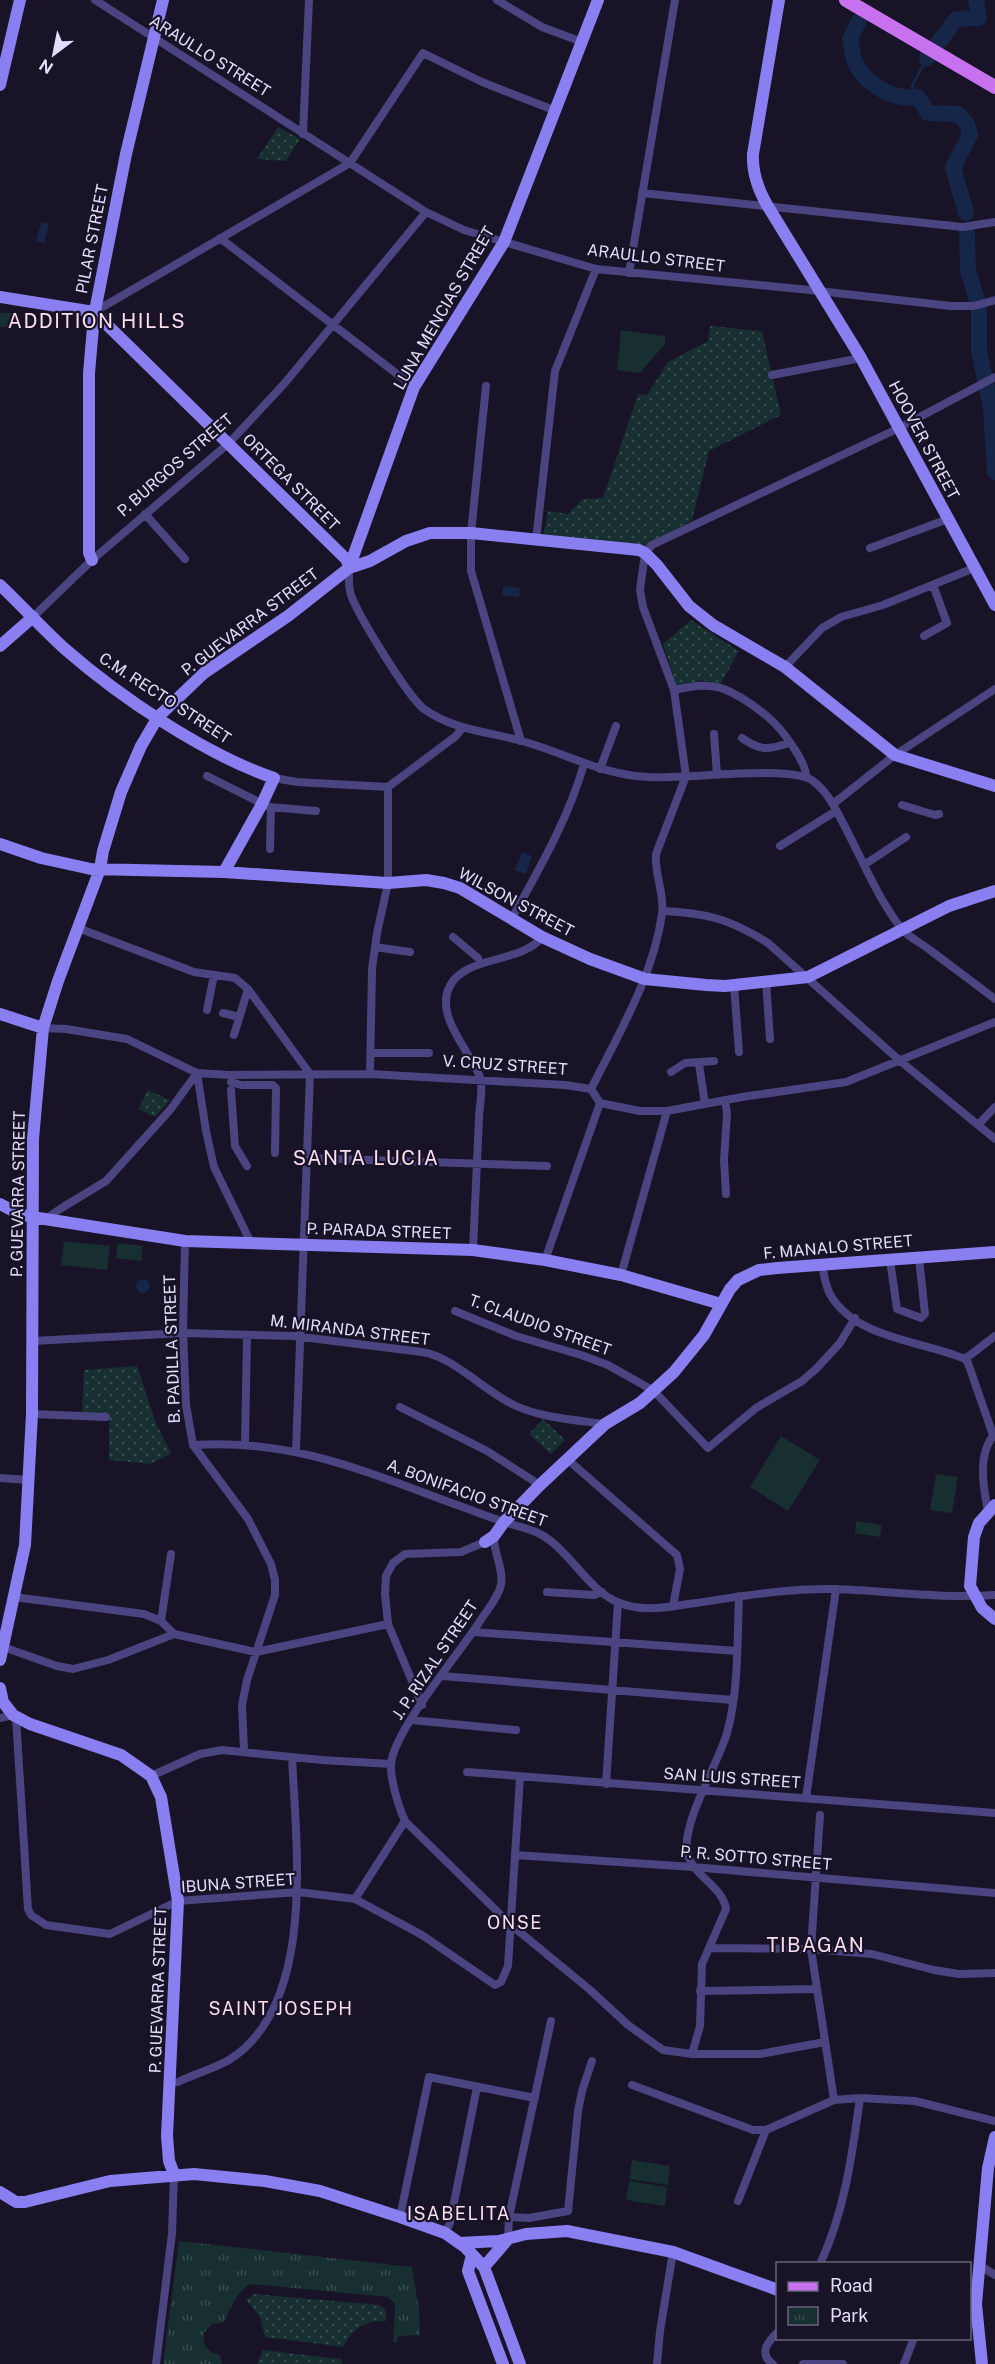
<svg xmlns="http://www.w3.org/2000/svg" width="995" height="2364" viewBox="0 0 995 2364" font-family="'Public Sans',sans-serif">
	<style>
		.grass { fill: url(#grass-dots) }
		.park { fill: url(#park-tufts) }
		.garden { fill: #172f30 }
		.water { fill: #152649 }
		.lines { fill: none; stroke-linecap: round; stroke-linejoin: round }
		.stream { stroke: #152649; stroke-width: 3 }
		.river { stroke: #152649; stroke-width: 16 }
		.street { stroke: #4a4480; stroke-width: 8 }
		.secondary { stroke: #897ff0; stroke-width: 12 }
		.primary { stroke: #c771ee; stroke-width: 14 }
		.labels { text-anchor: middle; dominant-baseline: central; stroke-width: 4.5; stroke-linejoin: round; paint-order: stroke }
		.street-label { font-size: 16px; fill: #e2ddfb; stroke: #181327 }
		.neighbourhood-label { font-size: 18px; letter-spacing: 1.5px; fill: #fbdfef; stroke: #181327 }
		.quarter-label { font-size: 20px; letter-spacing: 1.5px; fill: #fbdfef; stroke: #181327 }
	</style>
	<defs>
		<pattern id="grass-dots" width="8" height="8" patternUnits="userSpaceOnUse" patternTransform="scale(1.5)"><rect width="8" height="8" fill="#172f30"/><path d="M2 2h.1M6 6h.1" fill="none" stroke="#384d4f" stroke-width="1.8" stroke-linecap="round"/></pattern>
		<pattern id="park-tufts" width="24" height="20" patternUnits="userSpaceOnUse" patternTransform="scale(1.5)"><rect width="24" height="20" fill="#172f30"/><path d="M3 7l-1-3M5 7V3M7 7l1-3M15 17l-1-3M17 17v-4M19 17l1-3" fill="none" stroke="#384d4f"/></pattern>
	</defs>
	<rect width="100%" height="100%" fill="#181327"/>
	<path class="grass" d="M278,127l22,12 -14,22 -29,-2z
		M710,326l52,5 19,84 -72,36 -17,69 -43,27 -106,-11 5,-25 20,3 15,-15 20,-1 35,-104 9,1 21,-33 40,-21z
		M691,620l48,31 -19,34 -18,-5 -25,7 -14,-43z
		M148,1090l22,10 -15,17 -17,-8z
		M137,1366l18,55 16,33 -21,10 -41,-4v-45l-27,-1 2,-44z
		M543,1419l22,21 -14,14 -22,-20z
		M254,2294l126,11 6,5v11c-20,-1 -34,7 -42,26l-79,-10 -5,-20 -14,-17z
		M263,2350l78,9 1,5h-85z"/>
	<path class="park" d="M179,2241l233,26 7,42 1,26 -22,1 -1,7 -4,-1 2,-38 -7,-7 -136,-13c-14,4 -22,26 -28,38l-12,2 -8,9c-2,12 4,20 16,22l2,9h-59z"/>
	<path class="garden" d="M0,313h14v14h-14z
		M621,330l44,6v8l-25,29 -23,-3z
		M64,1241l46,5 -3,24 -46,-5z
		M118,1243l25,3 -2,15 -25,-3z
		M781,1436l39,24 -32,51 -38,-24z
		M936,1474l22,3 -6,36 -22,-3z
		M856,1521l26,4 -2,12 -25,-4z
		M632,2160l38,6 -2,19 -39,-6z
		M629,2181l38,6 -2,19 -39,-6z"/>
	<path class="water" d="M41,222l8,2 -5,19 -8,-2z
		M503,586l17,2 -1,9 -17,-2z
		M522,852l10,4 -6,18 -11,-4z
		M136 1286a7 7 0 1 1 14 0a7 7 0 1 1-14 0Z"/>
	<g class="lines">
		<path class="stream" d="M918,97l-6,-11 15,-28"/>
		<path class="river" d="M859,21l-9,18c2,7 2,16 5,23 10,23 40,39 63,35l10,16 30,1 9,10 3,11 -17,32 13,46
			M927,58l29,-39 23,-1 -3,-18
			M967,232l1,39 11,35v45l12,57 4,64"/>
		<path class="street" d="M95,0l331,212 38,18 132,39 214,21 141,16h23l21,-6
			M497,0l45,27 40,15
			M303,134l6,-134
			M642,193l321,34 32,-5
			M220,238l194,149
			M629,273l46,-273
			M94,312l256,-149 73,-110 59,29 74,29
			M772,375l89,-17
			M486,386l-15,147v38l50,170
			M145,514l40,45
			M536,540l19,-169 41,-102
			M870,548l78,-29
			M349,568c0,9 -1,18 2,27 7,20 57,102 73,114 29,21 65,23 98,32 43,12 80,34 126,36 34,3 142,-13 165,4 15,11 23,29 31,44 18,34 33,72 57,103 7,9 20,15 29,22 21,16 43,32 65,49
			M33,617l59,-57 137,-117 55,-59 142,-172
			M924,636l23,-13 -14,-38
			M785,667l37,-39 19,-11 42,-12 91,-37
			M674,690c16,-3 31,-7 47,-2 17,6 34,18 48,30 11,9 38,44 37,59
			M714,734l3,41
			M742,738c18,13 26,12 47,5
			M600,769l16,-43
			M207,776l62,31 47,4
			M274,778l23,4 91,5 68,-51 6,-8
			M833,804l62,-49 100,-66
			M902,805l33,10 4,-1
			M780,846l56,-35
			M270,849l1,-42
			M864,865l42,-28
			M663,911c44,2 67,8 105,32l131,117 96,79
			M511,920c28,-51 57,-100 73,-156
			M78,928l116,44 41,6 13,11 62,85
			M453,937l25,21
			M375,947l35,5
			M766,981l4,58
			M734,985l5,67
			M207,1010l7,-35
			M223,1013l16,4
			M43,1028l23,1 61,10 70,34 33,2 140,-1 195,11 26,4 9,14 40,8h27l75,-14 104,-15 149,-60
			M234,1035l14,-46
			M371,1053h58
			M699,1064l6,40
			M671,1072l14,-9 29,-2
			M197,1073l9,58 8,36 37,76
			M370,1074l2,-105 5,-36 11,-50v-96
			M231,1082l10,3h32l3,3 -1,65
			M591,1089c28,-56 62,-112 71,-175 3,-20 -8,-40 -6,-60l30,-78 -12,-86 -31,-83 -3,-17 5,-37 7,-8 247,-117 96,-51
			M231,1090l4,56 12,20
			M725,1100l2,13 -3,47 2,34
			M979,1124l16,-17
			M306,1158l241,8
			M49,1220l1,-4 10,-7 46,-28 64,-71 27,-37
			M185,1241l-2,90 3,74 7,40 55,74 23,45 4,16v15l-28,85 -5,25 2,45
			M473,1250c2,-44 4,-88 6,-132 0,-12 5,-30 1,-41 -11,-28 -50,-65 -27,-96 19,-25 70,-19 89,-44
			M545,1260l55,-157
			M890,1260l7,49 24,9 4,-4 -6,-56
			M822,1264c2,11 3,22 9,32 26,43 93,45 134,63l3,4 25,72
			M621,1275l46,-164
			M455,1311l61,25 65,19 27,10 46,26 54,57 48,-40 46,-27 14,-12 24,-26 15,-25
			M32,1341l151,-8 111,3 128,16c32,5 62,39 92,53 27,13 62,15 91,19
			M965,1359l30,-23
			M400,1407l87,44 53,34
			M32,1414l74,3
			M245,1444l2,-109
			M193,1445c100,-7 176,28 267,61 16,6 32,12 47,17 12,4 25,6 35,12 29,17 47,57 78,68 24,10 51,3 76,0 47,-7 93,-15 140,-14 53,2 106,10 159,6
			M296,1451l14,-377
			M567,1459l110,96 3,14 -7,37
			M0,1478l28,2
			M988,1511c-5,-25 -11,-57 7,-78
			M494,1536c-1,16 10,33 7,49 -3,13 -14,25 -21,36 -20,32 -86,109 -89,143 -1,15 8,44 14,57l105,103 79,65 39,36 35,25 29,4h68l65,-12
			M547,1592l47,3 8,-3
			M14,1597l130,17 17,7 13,13
			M161,1621l10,-67
			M473,1632l264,19
			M3,1647l54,19 16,3 35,-9 66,-26 82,18 132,-28
			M442,1676l291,24
			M422,1705l-34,-81 -3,-30 1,-18 7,-13 12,-9 56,-2 24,-10
			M16,1717l12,192 3,6 15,10 64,9 68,-33 120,-9 57,7 67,36 73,50 6,-3 7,-16 12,-189
			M0,1718l13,-3
			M411,1720l105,10
			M467,1772l528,41
			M151,1776l49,-22 22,-4 100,10 69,4
			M606,1784l12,-181
			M806,1798l30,-209
			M820,1815l-9,134 23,151
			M515,1855l178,12 302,26
			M355,1899l50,-78
			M709,1948l102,1 61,5 62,16 25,4 36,-1
			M700,1991l115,-2
			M692,2054l8,-28 2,-62 24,-55c-4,-25 -36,-33 -39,-59 -4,-29 31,-86 40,-117 12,-43 10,-92 12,-137
			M170,2083l8,-1c16,-8 35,-13 51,-22 88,-55 67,-215 63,-303
			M632,2085l121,45h13l68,-30 26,-2 55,3 80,20
			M738,2201l28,-71
			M400,2217l29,-140 106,21
			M509,2217l20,1 39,-7 10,-100 4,-20 10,-30
			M445,2233l5,-10 27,-136
			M508,2239l1,-22 42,-196
			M820,2264c25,-53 32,-109 40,-166
			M979,2265l16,10
			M156,2364l16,-131 2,-59
			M657,2364l3,-33 13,-79
			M773,2364c-15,-10 -5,-23 5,-32
			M803,2364h40
			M904,2364l10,-26"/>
		<path class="secondary" d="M779,0l-26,154c-1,19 5,35 14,51l94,153 134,247
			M0,85l20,-85
			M0,297l94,15 253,248 2,8
			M92,560l-3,-7v-180l5,-57 32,-162 37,-154
			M349,568l65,-181 90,-145 94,-242
			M0,585c22,21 43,44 65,64 55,48 139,105 209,129l-12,26 -38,68
			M0,646l33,-29
			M0,844l41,14 50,11 133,3 164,11 38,-3 18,3 16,5 82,49 48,22 55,20 61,6 19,1 83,-9 141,-71 46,-15
			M0,1014l43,14
			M0,1204l19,10 13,3 153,24 288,9 72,10 76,15 100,29
			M995,1505l-16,18 -5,14 -4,49 12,22 13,11
			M485,1542l9,-6 10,-14 36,-37 65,-61 35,-21 34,-31 30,-37 26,-46 8,-9 21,-10 18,-2 218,-16
			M0,1660l25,-115 7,-131 1,-275 10,-111 15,-47 42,-112 3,-18 18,-59 20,-46 17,-29 46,-44 84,-57 61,-48 21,-7 36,-20 24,-8h41l168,17 6,3 12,12 32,41 24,19 72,42 110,88 100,31
			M0,1688l3,14 10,13 17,9 91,31 30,21 10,21 17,104 -11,235 2,25 5,13
			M0,2192l16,10h9l85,-21 84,-7 71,7 55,10 80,26 45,16 20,14 19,20 36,97
			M459,2243l40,-2 27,-7 41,-3 106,21 105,38
			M472,2255l-4,16 35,93
			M484,2267l24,-28
			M982,2364l-6,-60 12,-136 7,-31"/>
		<path class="primary" d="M846,0l149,87"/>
	</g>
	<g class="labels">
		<g class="street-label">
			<text transform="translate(210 56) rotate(32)">ARAULLO STREET</text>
			<text transform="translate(92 239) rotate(-79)">PILAR STREET</text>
			<text transform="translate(656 258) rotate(7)">ARAULLO STREET</text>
			<text transform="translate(444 308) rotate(-60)">LUNA MENCIAS STREET</text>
			<text transform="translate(924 440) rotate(62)">HOOVER STREET</text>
			<text transform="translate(175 465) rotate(-41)">P. BURGOS STREET</text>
			<text transform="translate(291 482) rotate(45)">ORTEGA STREET</text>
			<text transform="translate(250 622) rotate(-37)">P. GUEVARRA STREET</text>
			<text transform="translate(165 698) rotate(33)">C.M. RECTO STREET</text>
			<text transform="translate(516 902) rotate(28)">WILSON STREET</text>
			<text transform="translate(505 1065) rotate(4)">V. CRUZ STREET</text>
			<text transform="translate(18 1194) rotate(-89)">P. GUEVARRA STREET</text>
			<text transform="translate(379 1231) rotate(2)">P. PARADA STREET</text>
			<text transform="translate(838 1247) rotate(-5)">F. MANALO STREET</text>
			<text transform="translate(540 1325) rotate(20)">T. CLAUDIO STREET</text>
			<text transform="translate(350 1330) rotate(7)">M. MIRANDA STREET</text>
			<text transform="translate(172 1349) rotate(-92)">B. PADILLA STREET</text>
			<text transform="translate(467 1493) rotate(20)">A. BONIFACIO STREET</text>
			<text transform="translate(435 1660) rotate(-56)">J. P. RIZAL STREET</text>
			<text transform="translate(732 1778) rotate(4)">SAN LUIS STREET</text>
			<text transform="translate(756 1858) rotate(5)">P. R. SOTTO STREET</text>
			<text transform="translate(238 1883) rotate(-4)">IBUNA STREET</text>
			<text transform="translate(158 1990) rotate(-88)">P. GUEVARRA STREET</text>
		</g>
		<g class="neighbourhood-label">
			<text x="515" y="1922">ONSE</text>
			<text x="281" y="2008">SAINT JOSEPH</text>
			<text x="459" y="2213">ISABELITA</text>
		</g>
		<g class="quarter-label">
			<text x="97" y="321">ADDITION HILLS</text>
			<text x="366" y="1158">SANTA LUCIA</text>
			<text x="816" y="1945">TIBAGAN</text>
		</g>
	</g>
	<rect x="776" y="2262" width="195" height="78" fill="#181327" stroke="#69647c" stroke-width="1.5"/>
	<rect x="788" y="2282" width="30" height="9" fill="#c771ee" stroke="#69647c" stroke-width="1.5"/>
	<text x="830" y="2292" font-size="18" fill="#e2ddfb">Road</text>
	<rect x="788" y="2307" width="30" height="18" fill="url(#park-tufts)" stroke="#69647c" stroke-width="1.5"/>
	<text x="830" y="2322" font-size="18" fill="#e2ddfb">Park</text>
	<g transform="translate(54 54) rotate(212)" stroke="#181327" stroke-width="4.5" paint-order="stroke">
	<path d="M0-4.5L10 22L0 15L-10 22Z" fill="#e2ddfb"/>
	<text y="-9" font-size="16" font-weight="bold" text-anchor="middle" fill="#e2ddfb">N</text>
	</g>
</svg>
